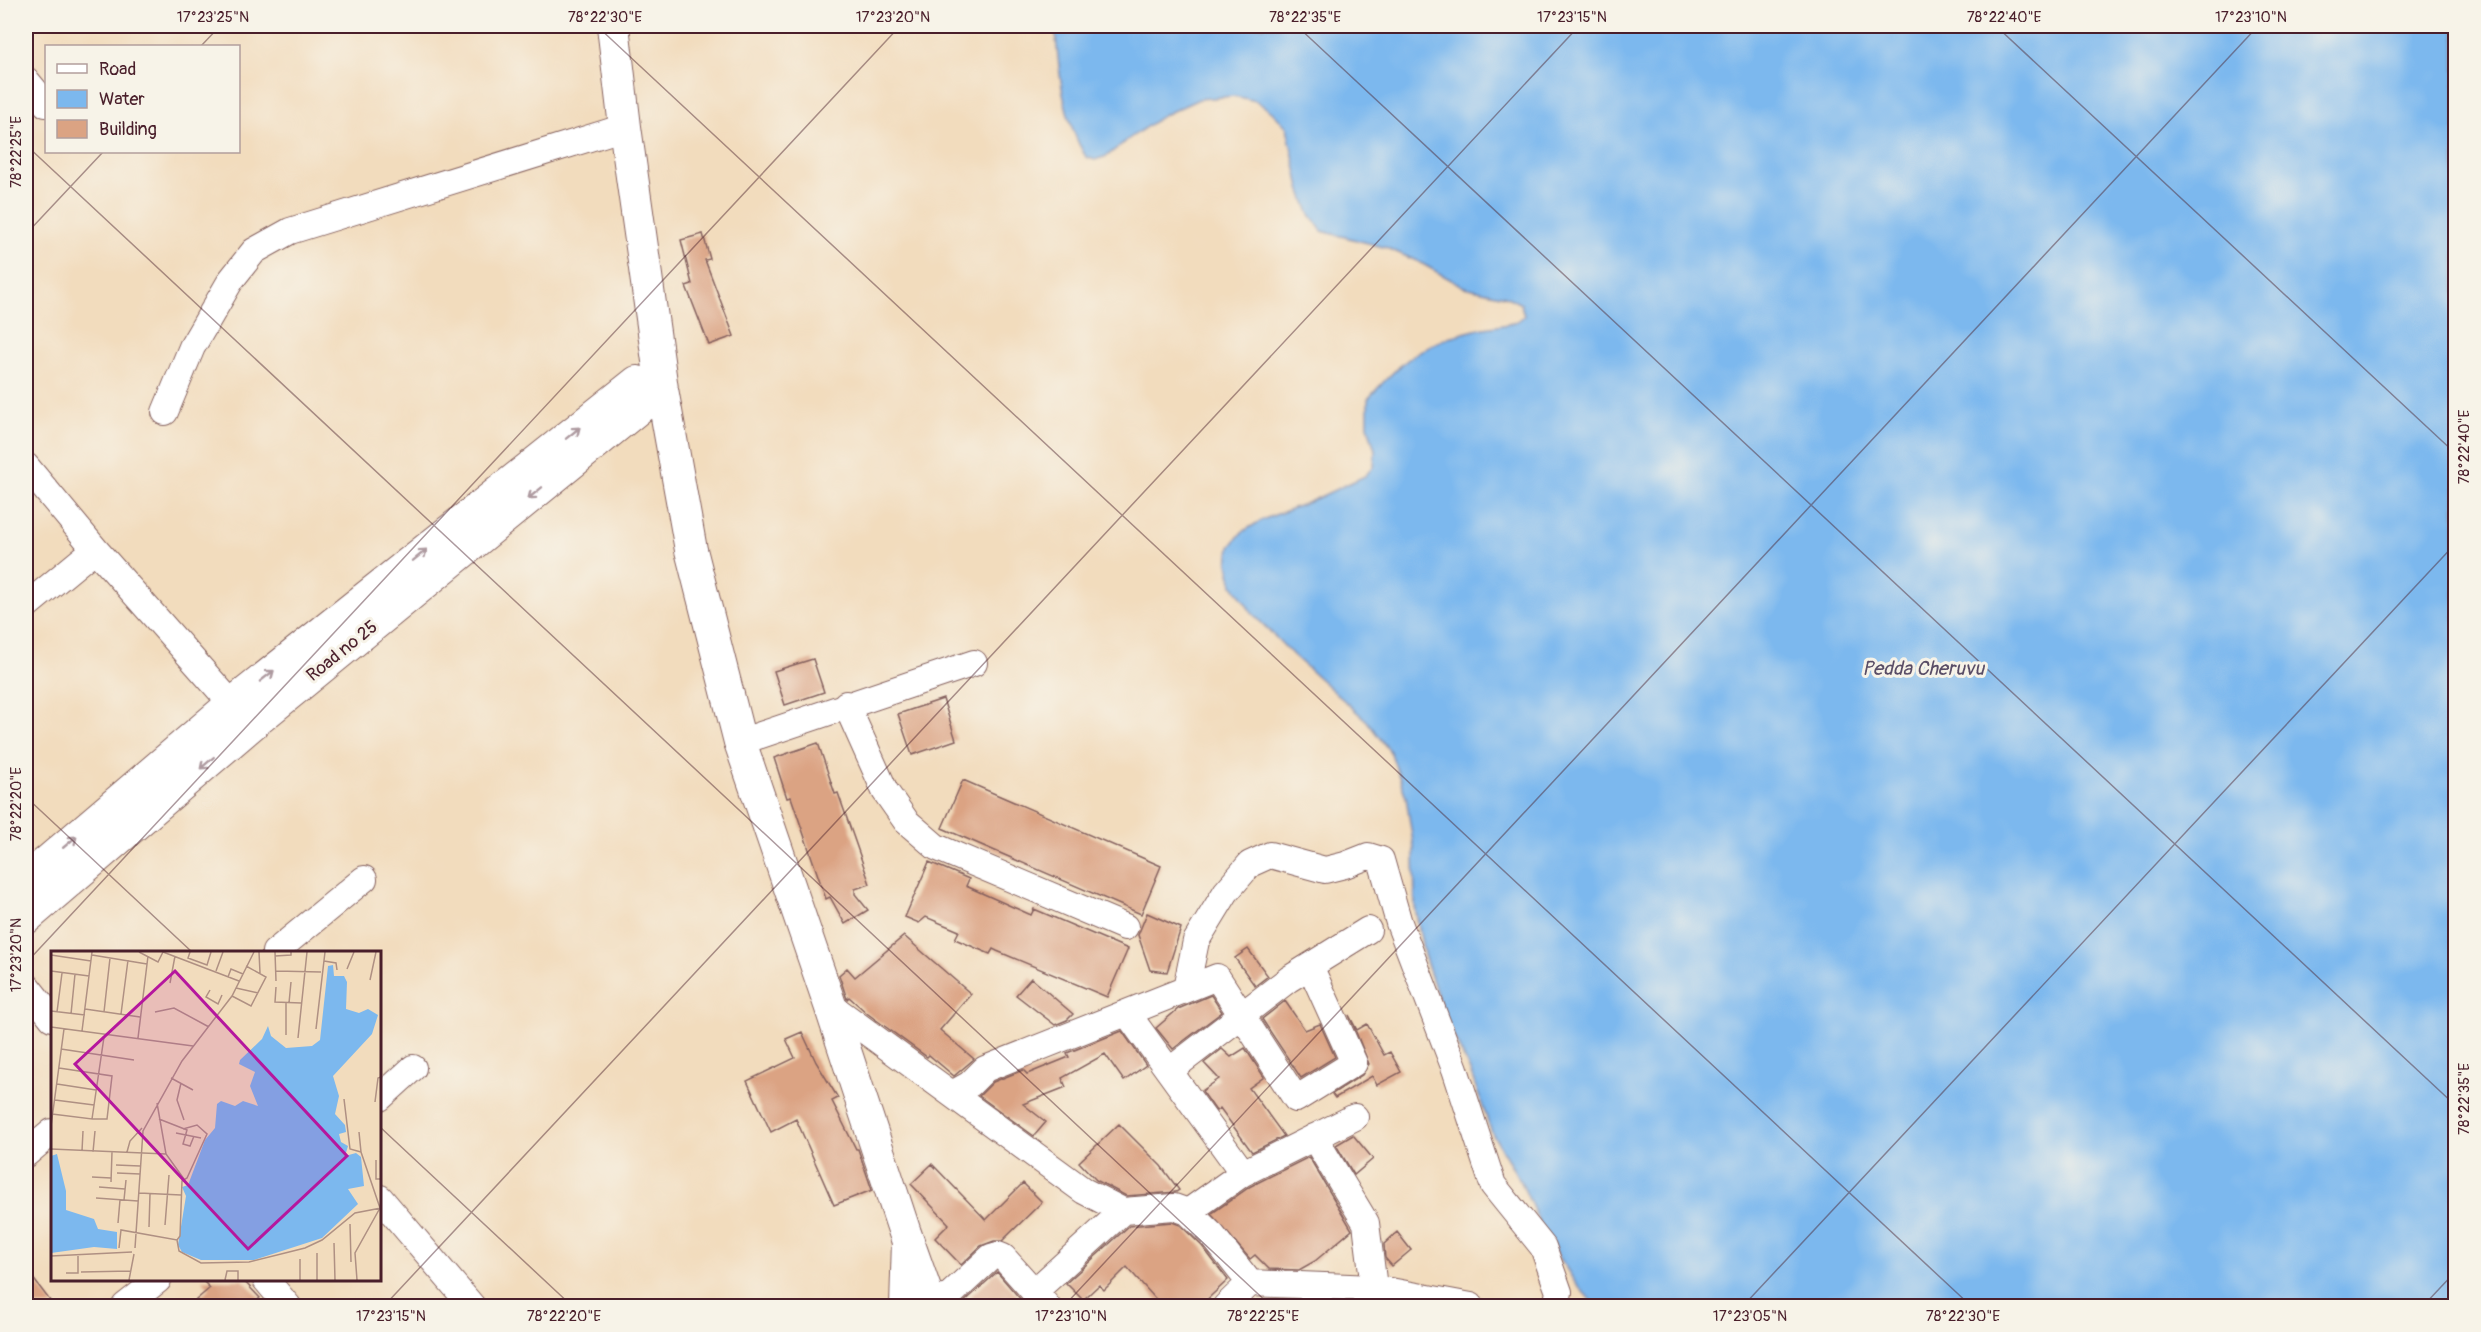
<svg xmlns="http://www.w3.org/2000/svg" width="2481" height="1332" viewBox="0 0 2481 1332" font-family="Pangolin,sans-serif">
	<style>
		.water { fill: #7cb8ee; stroke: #636c8c; stroke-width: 1.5 }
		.building { fill: #dba383 }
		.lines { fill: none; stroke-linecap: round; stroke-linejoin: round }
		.minor-casing { stroke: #85615e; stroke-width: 28 }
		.tertiary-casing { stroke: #85615e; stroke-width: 34 }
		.minor { stroke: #fff; stroke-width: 26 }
		.tertiary { stroke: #fff; stroke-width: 32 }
		.oneway { stroke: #ae9aa0 }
		.ticks { fill: none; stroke: #4a1f2b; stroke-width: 1.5; stroke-opacity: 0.45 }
		.labels { text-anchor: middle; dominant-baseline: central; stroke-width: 6; stroke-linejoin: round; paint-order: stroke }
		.street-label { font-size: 18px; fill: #4a1f2b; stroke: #f7f3e8 }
		.water-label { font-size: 20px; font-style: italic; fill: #594d66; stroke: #f7f3e8 }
		.inset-road { fill: none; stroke: #af9083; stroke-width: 1.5 }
		.view { fill: #b5179e; fill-opacity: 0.15; stroke: #b5179e; stroke-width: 3 }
		.inset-edge { fill: none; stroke: #4a1f2b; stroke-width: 3 }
		.neatline { fill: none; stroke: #4a1f2b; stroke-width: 2 }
		.ticks-label { font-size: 15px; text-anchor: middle; fill: #4a1f2b }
	</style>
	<rect width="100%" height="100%" fill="#f7f3e8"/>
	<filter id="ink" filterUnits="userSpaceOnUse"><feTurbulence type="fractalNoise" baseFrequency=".0167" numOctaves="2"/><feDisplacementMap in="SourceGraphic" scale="12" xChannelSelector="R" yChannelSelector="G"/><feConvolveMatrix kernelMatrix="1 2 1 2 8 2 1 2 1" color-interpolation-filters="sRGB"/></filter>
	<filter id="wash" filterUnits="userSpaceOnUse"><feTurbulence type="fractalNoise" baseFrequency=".008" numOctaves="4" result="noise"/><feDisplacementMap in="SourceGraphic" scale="24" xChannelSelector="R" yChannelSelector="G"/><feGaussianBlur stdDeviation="1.35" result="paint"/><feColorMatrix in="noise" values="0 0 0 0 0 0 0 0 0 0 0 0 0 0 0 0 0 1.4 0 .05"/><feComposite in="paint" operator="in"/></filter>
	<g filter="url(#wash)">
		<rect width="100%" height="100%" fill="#f2dcbd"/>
		<path class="water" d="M1055,26h1400v1280h-859l-20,-22 -33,-53 -21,-47 -30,-51 -21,-60 -26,-55 -21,-63 -9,-48 -1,-58 -8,-52 -15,-44 -24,-32 -74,-66 -41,-42 -19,-28 -5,-22 2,-16 12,-15 20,-12 47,-18 56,-26 9,-10 1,-16 -7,-24v-27c33,-38 57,-58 107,-69 14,-3 27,-4 41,-8l8,-6 -3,-12 -16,-8 -41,-9 -45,-25 -32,-14 -65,-17 -13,-18 -9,-25 -13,-61 -15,-15 -16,-11 -21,-5 -36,3 -35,16 -37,25 -20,16 -12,4 -9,-3c-24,-39 -27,-87 -31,-131z"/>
		<g id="blocks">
			<path class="building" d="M703,234l7,25 -5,1 29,76 -25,9 -23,-59 6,-2 -11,-44z
				M813,659l11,33 -39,13 -11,-34z
				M943,699l13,41 -44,15 -14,-41z
				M818,743l17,51 3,-1 32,91 -15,5v5l13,16 -23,14 -15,-27 -4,2 -35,-102 -4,1 -13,-40z
				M963,780l198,86 -20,48 -199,-86z
				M929,862l40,17 -3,7 65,29 3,-6 94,40 -21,48 -110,-46 -4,-2 -3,5 -35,-15 4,-8 -33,-14 -7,6 -14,-6z
				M1147,913l34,15 -14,44 -17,-2 -12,-35z
				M904,936l67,58 -31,36 34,29 -20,17 -25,-21 -2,2 -59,-43 -19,-17 -2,2 -8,-24 8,-7 8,9z
				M1248,949l20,27 -13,10 -20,-28z
				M1031,978l42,36 -6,6 -12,5 -39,-30z
				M1211,995l11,17 -49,37 -17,-21 22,-19z
				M1285,1001l20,29 15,-6 15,33 -34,21 -39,-59z
				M1349,1015l8,15 10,-6 17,31 6,-3 11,20 -24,13 -5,-9 -37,22 -3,-4 30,-19 7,-11z
				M1122,1031l24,34 -22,16 -19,-27 -43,24 4,9 -43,17 23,18 -12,14 -55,-40 14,-14 30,-12 4,4 42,-17 -2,-4z
				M802,1032l14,30 22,36 -6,3 24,48h2l14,41 -38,15 -38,-86 -25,13 -24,-51 48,-23 -9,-19z
				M1245,1048l19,29 -15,11 35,48 -32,16 -32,-44 -4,3 -14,-20 17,-12 -15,-16 18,-14 9,8z
				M1119,1124l42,42 18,24 -3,2 -50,4 -30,-16 -17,-18z
				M1353,1135l20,24 -19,16 -18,-30z
				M1309,1157l43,73 -37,31 -16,9 -30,-1 -14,-14 -5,4 -39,-45 40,-28z
				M932,1164l54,56 37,-37 19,19 -40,39h-8l-13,5 -20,19 -26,-27 14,-14 -38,-40z
				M1172,1222l8,3 22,21 26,34 -28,26h-38l-35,-39 -23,23 -5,-5 -16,15 -17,-17 63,-57z
				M1397,1232l14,18 -19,16 -7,-8 -1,-14z
				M26,1269l28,37h-28z
				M997,1272l25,29 -4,5h-58z
				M202,1280h41l17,18 -9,8h-62l21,-18z"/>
		</g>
	</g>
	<g filter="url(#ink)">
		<use href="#blocks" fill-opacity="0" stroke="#85615e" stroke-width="1.5"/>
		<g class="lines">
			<defs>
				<path id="minor" d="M26,80l20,24
					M165,412l27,-65 39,-67 23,-29 36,-20 335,-104
					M26,466l69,83 137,155
					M26,606l69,-57
					M846,704l39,87 21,30 30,26 189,80
					M740,742l234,-79
					M275,952l89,-73
					M26,985l26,33
					M1186,989l10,-48 30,-49 24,-28 20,-9 55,15 20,-5 23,-9 13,4 18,63 56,146 38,116 50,62 16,45 -3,14
					M830,1005l254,186 39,20 51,-4 14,5 25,24 37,47 124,5 97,18
					M1127,1013l116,160
					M1169,1071l120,-92 79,-49
					M952,1094l18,-10 15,-15 232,-92 79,122 58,-36 -44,-97
					M380,1098l33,-30
					M1314,1137l52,86 8,65
					M26,1154l26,-22
					M380,1198l92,108
					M1188,1212l55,-39 112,-56
					M266,1280l22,26
					M1034,1292l89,-81
					M125,1306l33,-26
					M903,1306l2,-65
					M938,1306l53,-49 7,-2 5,2 44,49
					M1226,1306l24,-23"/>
				<path id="tertiary" d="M613,26l12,101 37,262 29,161 49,192 90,263 75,228 22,62 9,11
					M26,880l206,-176 405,-322
					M26,918l225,-193 411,-336"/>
			</defs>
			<use href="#minor" class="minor-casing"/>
			<use href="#tertiary" class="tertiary-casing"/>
			<use href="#minor" class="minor"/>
			<use href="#tertiary" class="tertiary"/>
		</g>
		<defs><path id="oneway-shaft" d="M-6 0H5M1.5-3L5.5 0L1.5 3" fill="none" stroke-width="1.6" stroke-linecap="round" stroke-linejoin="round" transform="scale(1.5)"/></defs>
		<g class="oneway">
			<use href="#oneway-shaft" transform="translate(573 433) rotate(-39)"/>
			<use href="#oneway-shaft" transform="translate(535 493) rotate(141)"/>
			<use href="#oneway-shaft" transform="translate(420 555) rotate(-39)"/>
			<use href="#oneway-shaft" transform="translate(267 676) rotate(-38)"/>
			<use href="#oneway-shaft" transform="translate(207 763) rotate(139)"/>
			<use href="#oneway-shaft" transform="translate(70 842) rotate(-40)"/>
		</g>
	</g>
	<path class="ticks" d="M597,26l1374,1280M1297,26l1159,1080M1996,26l460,428M201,46l19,-20M26,145l1245,1161M26,234l77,-82M26,797l166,155M26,963l874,-937M380,1127l192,179M384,1306l1195,-1280M1064,1306l1194,-1280M1743,1306l713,-763M2423,1306l33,-35"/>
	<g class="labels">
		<g class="street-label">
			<text transform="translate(342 651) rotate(-39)">Road no 25</text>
		</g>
		<g class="water-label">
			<text x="1923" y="668">Pedda Cheruvu</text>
		</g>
	</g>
	<g transform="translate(51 951)">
		<rect width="330" height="330" fill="#f2dcbd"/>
		<path d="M282,14l1,11h10l3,6 -1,27 13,4 9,-4 10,6 -6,19 -39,42 6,20 -4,18 10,11 1,7 -7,2 2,8 7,4 -3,10 11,-3 5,4 3,29 -16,3 10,15 -36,34 -68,22h-53l-19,-8 -4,-7 8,-49 -4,-9 6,-2 17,-45 10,-12 2,-24 4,-3 14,5 8,-5 15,5 -8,-20 5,-14 -16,-8 1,-4 22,-21 6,-13 3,10 15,12 26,-2 8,-6 8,-74zM6,203l9,37v19l28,9 4,10 19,3v17l-23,-2 -43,6v-97z" fill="#7cb8ee"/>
		<path class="inset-road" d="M88,1l19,10 5,-10 76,29M139,1l-2,6 19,7 4,-13M208,1l1,21M224,1l1,29M0,4l40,6M41,4l55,9M224,5l16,-1v-3M273,10l12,2 1,7M296,18l7,-17M0,20l38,5M165,20l7,-19M225,20l45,1M177,26l3,-8 12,5M319,29l6,-28M119,32l5,-27M225,36l-1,15 26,1M185,37l22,5M159,39l-4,7 12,7 4,-9M181,45l19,10 15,-29 -20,-11M238,52l2,-21M34,58l55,8M0,60l34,4M6,61l5,-39M53,61l6,-54M104,61l19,-4 35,19M20,63l4,-40M70,63l7,-54M0,76l142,19M265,78l9,-77M31,80l10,-79M235,84v-32M87,87l10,-82M247,87l9,-86M10,98l73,11M8,117l53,8 -5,43h-15M120,127l22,12M130,132l-4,17 7,20M6,133l39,6M293,148l6,50 11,3M4,149l39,5M324,151l3,-24 3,-1M106,152l9,51 18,25M1,163l40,5 12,-82M108,168l28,11 -4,14 7,2 4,-10M0,175l13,-97M125,182l25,5M0,198l115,5M31,200l1,-20M42,201l2,-21M76,201l3,-11 12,-13M325,209v19h5M65,214l24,1M66,222l23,1M41,226l19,1M60,231l1,-30M48,236l26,2M88,242l42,2M45,247l42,3M73,249l2,-20M67,272l2,-23M299,273l1,38M114,274l4,-50M98,276l1,-33M126,289l2,11 22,12 48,-1 56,-14 17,-8 33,-27 26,-5M283,292l1,37M68,297l2,-18 56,10 3,-4 2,-55 5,-3 20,-44 -10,-9 -14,4M84,297l8,-117 39,-70 50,-65 22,-44M266,302v27M0,305l81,-4M30,321l50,-1M15,322h12v-17M78,329l5,-26M174,329l2,-9h11v9M249,329v-21M306,329l-2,-27 25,-45 -19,-56 -2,-20"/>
		<path class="view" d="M124,20l172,185 -99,93 -173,-185z"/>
		<rect width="330" height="330" class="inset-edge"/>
	</g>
	<rect width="2481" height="1332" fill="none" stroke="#f7f3e8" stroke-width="66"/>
	<rect x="45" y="45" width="195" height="108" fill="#f7f3e8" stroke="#b29e9c" stroke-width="1.5"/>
	<rect x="57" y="64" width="30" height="9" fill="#ffffff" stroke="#b29e9c" stroke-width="1.5"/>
	<text x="99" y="75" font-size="18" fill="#4a1f2b">Road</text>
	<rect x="57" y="90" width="30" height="18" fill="#7cb8ee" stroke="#b29e9c" stroke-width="1.5"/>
	<text x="99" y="105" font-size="18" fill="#4a1f2b">Water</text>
	<rect x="57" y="120" width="30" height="18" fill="#dba383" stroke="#b29e9c" stroke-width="1.5"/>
	<text x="99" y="135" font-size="18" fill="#4a1f2b">Building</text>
	<rect x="33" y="33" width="2415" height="1266" class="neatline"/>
	<g class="ticks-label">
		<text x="213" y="22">17°23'25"N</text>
		<text x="605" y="22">78°22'30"E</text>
		<text x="893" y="22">17°23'20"N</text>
		<text x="1305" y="22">78°22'35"E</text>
		<text x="1572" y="22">17°23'15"N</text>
		<text x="2004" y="22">78°22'40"E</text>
		<text x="2251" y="22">17°23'10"N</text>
		<text transform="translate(16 152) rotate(-90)" y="5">78°22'25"E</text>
		<text transform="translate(2464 447) rotate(-90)" y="5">78°22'40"E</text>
		<text transform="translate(16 804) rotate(-90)" y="5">78°22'20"E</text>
		<text transform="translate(16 955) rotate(-90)" y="5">17°23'20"N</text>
		<text transform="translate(2464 1099) rotate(-90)" y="5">78°22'35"E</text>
		<text x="391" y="1321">17°23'15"N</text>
		<text x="564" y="1321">78°22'20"E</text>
		<text x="1071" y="1321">17°23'10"N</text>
		<text x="1263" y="1321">78°22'25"E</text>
		<text x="1750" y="1321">17°23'05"N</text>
		<text x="1963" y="1321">78°22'30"E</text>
	</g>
</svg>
